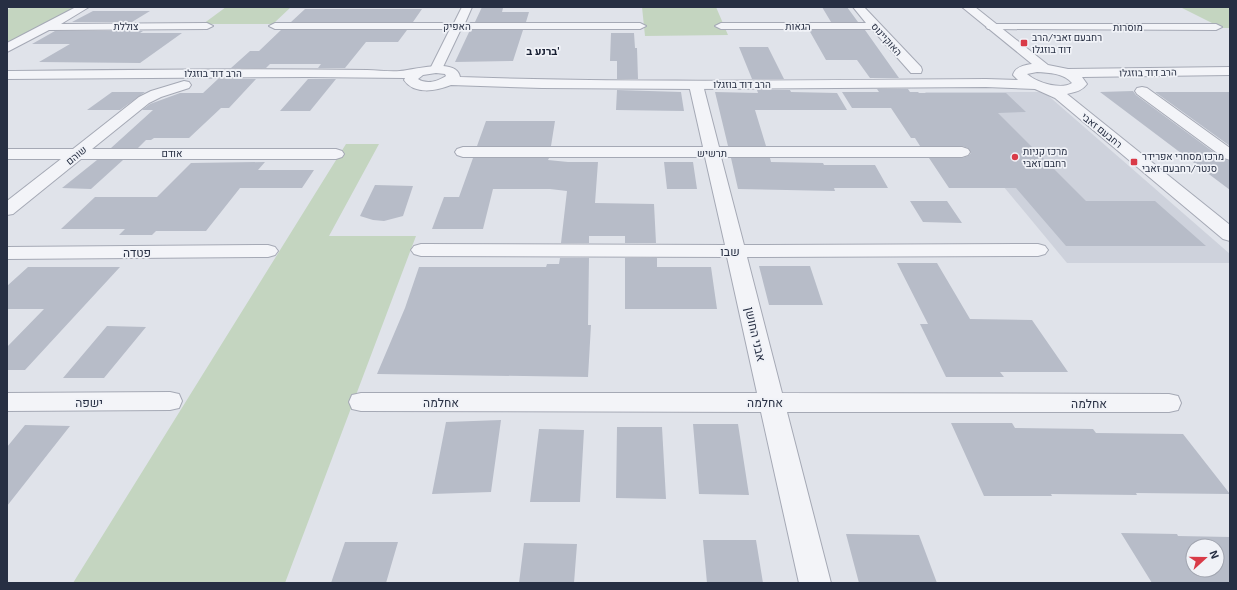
<svg xmlns="http://www.w3.org/2000/svg" width="1237" height="590" viewBox="0 0 1237 590" font-family="'Exo 2',Heebo,sans-serif">
	<style>
		.built { fill: #ced2dc }
		.green { fill: #c4d5c0 }
		.building { fill: #b7bcc8; fill-rule: evenodd }
		.lines { fill: none; stroke-linecap: round; stroke-linejoin: round }
		.minor-casing { stroke: #a5a9b5; stroke-width: 2 }
		.tertiary-casing { stroke: #a5a9b5; stroke-width: 2 }
		.minor { fill: #f3f4f8; fill-rule: evenodd }
		.tertiary { fill: #f3f4f8; fill-rule: evenodd }
		.poi-dot { fill: #d93b48; stroke: #f0f2f7; stroke-width: 1.5 }
		.labels { text-anchor: middle; dominant-baseline: central; stroke-width: 3.5; stroke-linejoin: round; paint-order: stroke }
		.far-street-label { font-size: 10px; fill: #272f43; stroke: #f0f2f7 }
		.far-poi-label { font-size: 10px; fill: #272f43; stroke: #f0f2f7; text-anchor: start }
		.far-neighbourhood-label { font-size: 11px; font-weight: bold; fill: #192033; stroke: #f0f2f7 }
		.street-label { font-size: 12px; fill: #272f43; stroke: #f0f2f7 }
	</style>
	<rect width="100%" height="100%" fill="#e0e3ea"/>
	<path class="built" d="M925,92h119l186,162v9h-163z"/>
	<path class="green" d="M12,7h64l-69,37v-34z
		M226,7h65l-18,17h-70z
		M642,7h74l12,28 -83,1z
		M1180,7h50v21h-8z
		M346,144h33l-50,92h87l-131,347h-212z"/>
	<path class="building" d="M482,7l21,1 -1,4h27l-3,10h-51z
		M822,7h25l11,15h-27z
		M305,9h117l-9,13h-122z
		M93,11h57l-18,11h-60z
		M281,30h126l-9,12h-32l-21,26h-27l3,-4h-51l-4,4h-35l19,-17h9z
		M470,30h53l-10,31 -58,1z
		M809,30h56l34,48h-29l-13,-18h-31z
		M55,31h88l-3,2h42l-42,30 -101,-1 31,-18h-38z
		M611,33h23l1,15h2l1,31h-21v-18h-7z
		M739,47h29l16,32h-32z
		M218,79h38l-27,29h-8l-32,30h-35l-3,2h-5l-8,8h-27l42,-38h-11l8,-6 30,-11h23z
		M308,79h28l-26,32h-30z
		M877,89h31l2,3h8l1,1h87l20,19 -28,1 88,88h69l51,45h-140l-50,-58h-67l-20,-30h33l6,-2 3,-3 -3,-5 -6,-2h-42l-5,-8h-4l-20,-30h-39l-10,-16h37z
		M617,90l64,2 3,19 -68,-1z
		M757,90h33l1,2 46,1 10,17h-92l11,36h-38l-13,-54 43,1z
		M1133,91l3,4 87,64 7,2v29l-130,-98z
		M112,92h33l-25,18h-33z
		M1155,92h75v54z
		M486,121h69l-4,25h-74z
		M473,158h76l-1,2 20,2h30l-3,41 59,1 2,39h-31v-7h-36v7h-28l6,-52 -17,-2h-57l-10,40h-51l12,-32h15z
		M731,158h39l1,4 52,1 1,2h51l13,23h-54l1,3 -97,-2z
		M97,160h26l-32,29 -29,-1z
		M265,162l-7,8h56l-12,18h-62l-34,43h-50l-4,4h-33l6,-6h-64l34,-32h62l34,-34z
		M664,162h29l4,27h-30z
		M375,185l38,1 -10,30 -19,5 -11,-1 -13,-4z
		M910,201h37l15,22 -39,-1z
		M560,258h29l-1,67h3l-3,52 -211,-3 28,-66 14,-41h127l1,-3h12z
		M625,258h32v9h54l6,42h-92z
		M897,263h40l33,56 62,1 36,52h-68l4,5h-58l-26,-53h8z
		M759,266h51l13,39h-54z
		M28,267h92l-95,103h-18v-23l37,-38h-37v-23z
		M107,326l39,1 -42,51h-41z
		M501,420l-10,72 -59,2 14,-72z
		M951,423h61l3,5 78,1 3,4 87,1 47,60 -94,-1 1,2 -86,-1 1,2h-68z
		M693,424h45l11,71 -50,-1z
		M25,425l45,1 -63,80v-59z
		M617,427h45l4,72 -50,-1z
		M539,429l45,1 -4,72h-50z
		M1121,533l56,1 1,2 52,1v46h-78zM1193,546h24v24h-24z
		M846,534l73,1 18,48h-78z
		M703,540h53l7,43h-56z
		M345,542h53l-12,41h-55z
		M524,543l53,1 -3,39h-55z"/>
	<g class="lines">
		<defs>
			<path id="minor" d="M76,7h13l-28,17 146,-1 6,3 -6,3 -158,1 -42,22v-9z
				M462,7h10l-7,16h175l6,3 -6,3h-179l-19,40 -1,3h-10l-1,-3 20,-40h-175l-6,-3 6,-3h179z
				M853,7h11l57,60 1,3 -1,3h-10l-39,-44h-151l-6,-3 6,-3h145z
				M992,24h224l6,3 -6,3 -228,-1 -2,-2z
				M184,81l5,1 2,3 -2,3 -28,9 -12,6 -57,46h244l6,2 2,3 -2,3 -6,2h-255l-68,55 -6,1v-14l54,-42h-54v-10h66l66,-52 12,-6z
				M696,81l5,1 2,3 16,62h243l6,2 2,3 -2,3 -6,2h-241l23,88 294,-1 7,2 3,4 -3,4 -7,2 -291,1 35,136 387,1 9,2 3,7 -3,7 -9,2h-382l44,171h-32l-38,-171 -400,-1 -9,-2 -3,-7 3,-7 9,-2h396l-30,-136 -306,-1 -7,-2 -3,-4 3,-4 7,-2 304,1 -20,-88h-242l-6,-2 -2,-3 2,-3 6,-2h240l-14,-62 2,-3z
				M1142,87l5,1 83,60v12l-6,-2 -87,-64 -2,-3 2,-3z
				M268,245l7,2 3,4 -3,4 -7,2 -261,2v-12z
				M170,392l9,2 3,7 -3,7 -9,2 -163,1v-18z"/>
			<path id="tertiary" d="M962,7h13l73,58 20,4 162,-2v8l-148,2 5,7c-5,7 -12,8 -20,10l163,131v16l-7,-2 -168,-141 -20,-9 -49,-2 -290,2 -154,-1 -91,-3c-15,6 -37,10 -47,-5l1,-2 -98,-1 -300,2v-8c120,-1 240,-3 360,-1 11,0 22,2 33,1 13,-1 57,-14 60,6 175,6 351,3 526,2l32,1 -5,-5c2,-8 11,-10 19,-11zM1037,72c13,1 27,1 35,11 -11,7 -35,0 -45,-9zM436,73l9,1 1,2c-8,5 -19,9 -28,3l5,-4z"/>
		</defs>
		<use href="#minor" class="minor-casing"/>
		<use href="#tertiary" class="tertiary-casing"/>
		<use href="#minor" class="minor"/>
		<use href="#tertiary" class="tertiary"/>
	</g>
	<g class="poi-dot">
		<rect x="1020" y="39" width="8" height="8" rx="2"/>
		<circle cx="1015" cy="157" r="4"/>
		<rect x="1130" y="158" width="8" height="8" rx="2"/>
	</g>
	<g class="labels">
		<g class="far-street-label">
			<text x="126" y="26">צוללת</text>
			<text x="457" y="26">האפיק</text>
			<text x="798" y="26">הגאות</text>
			<text x="1128" y="27">מוסרות</text>
			<text transform="translate(887 39) rotate(48)">האוקיינוס</text>
			<text transform="translate(1148 72) rotate(-1)">הרב דוד בוזגלו</text>
			<text x="213" y="73">הרב דוד בוזגלו</text>
			<text x="742" y="84">הרב דוד בוזגלו</text>
			<text transform="translate(1102 130) rotate(39)">רחבעם זאבי</text>
			<text x="172" y="153">אודם</text>
			<text x="712" y="153">תרשיש</text>
			<text transform="translate(76 155) rotate(-39)">שוהם</text>
		</g>
		<g class="far-poi-label">
			<text x="1032" y="37">רחבעם זאבי/הרב<tspan x="1032" dy="12">דוד בוזגלו</tspan></text>
			<text x="1023" y="151">מרכז קניות<tspan x="1023" dy="12">רחבם זאבי</tspan></text>
			<text x="1142" y="156">מרכז מסחרי אפרידר<tspan x="1142" dy="12">סנטר/רחבעם זאבי</tspan></text>
		</g>
		<g class="far-neighbourhood-label">
			<text x="543" y="50">ברנע ב'</text>
		</g>
		<g class="street-label">
			<text x="730" y="251">שבו</text>
			<text x="137" y="252">פטדה</text>
			<text transform="translate(756 334) rotate(77)">אבני החושן</text>
			<text x="89" y="402">ישפה</text>
			<text x="441" y="402">אחלמה</text>
			<text x="765" y="402">אחלמה</text>
			<text x="1089" y="403">אחלמה</text>
		</g>
	</g>
	<rect width="1237" height="590" fill="none" stroke="#272f43" stroke-width="16"/>
	<g transform="translate(1205 558) rotate(69)"><circle r="19" fill="#f0f2f7" stroke="#a0a4af"/>
	<path d="M0-3L7 15L0 10L-7 15Z" fill="#d93b48"/>
	<text y="-6" font-size="11" font-weight="bold" text-anchor="middle" fill="#272f43">N</text>
	</g>
</svg>
